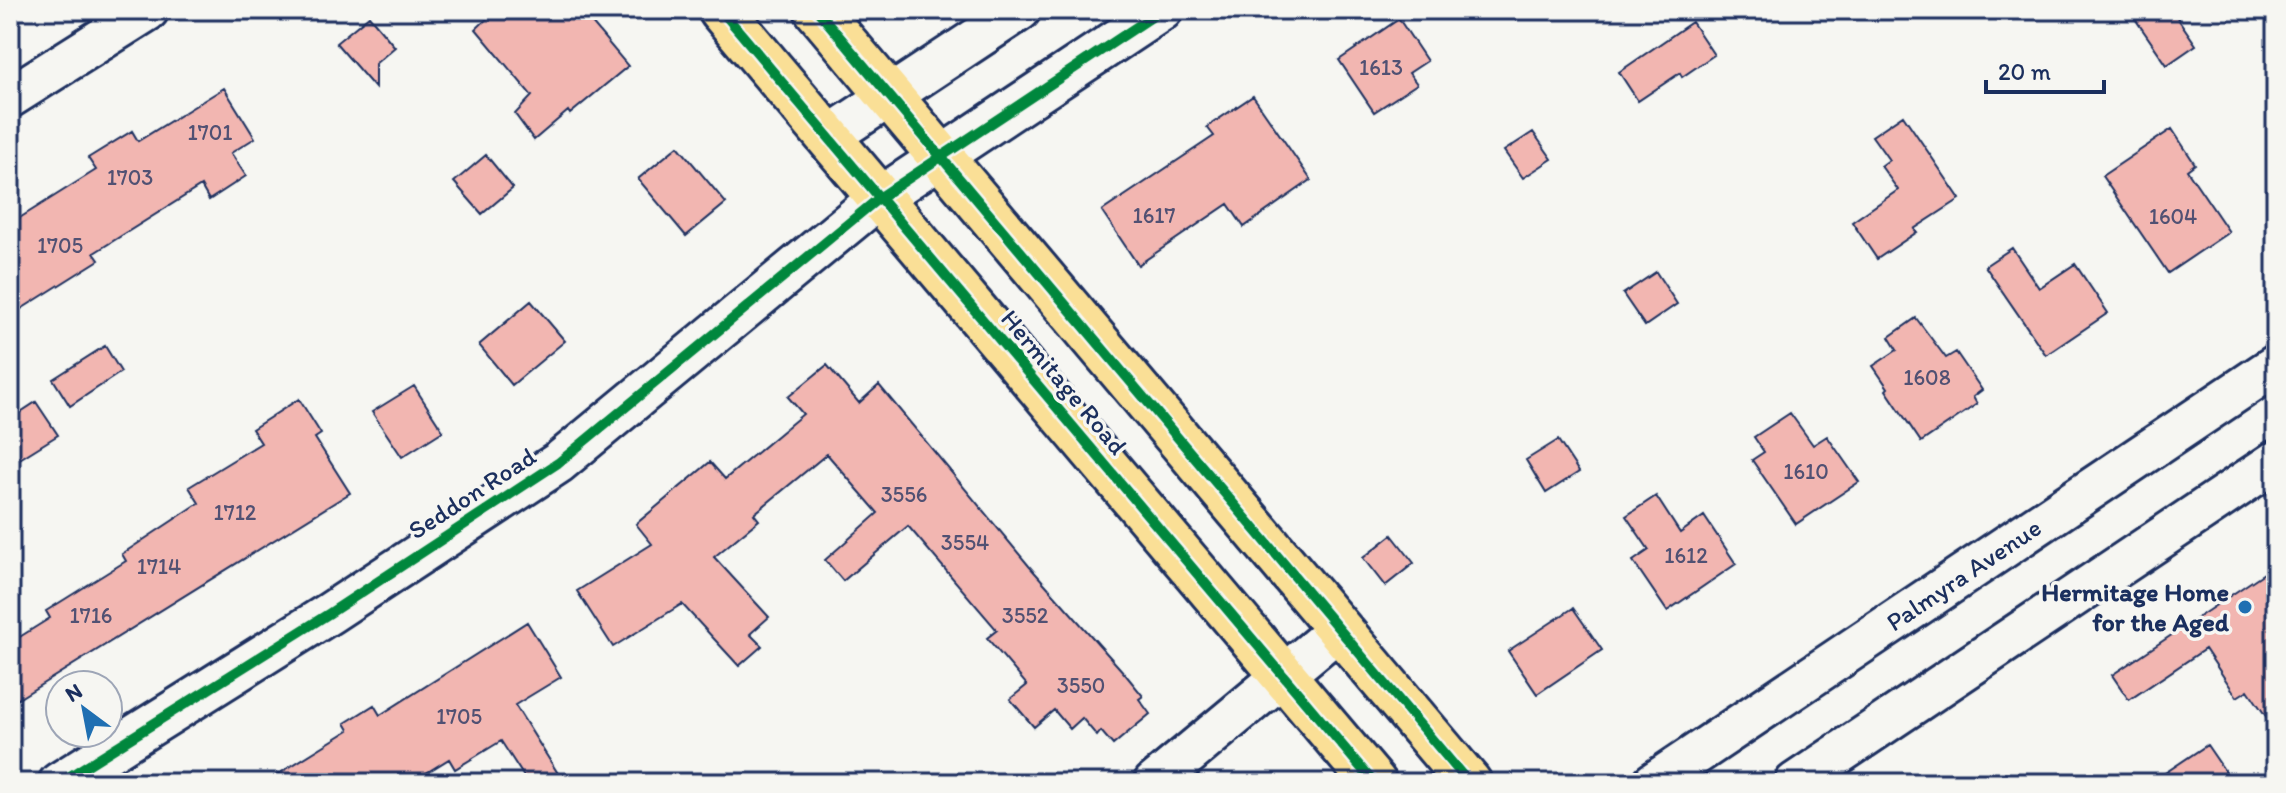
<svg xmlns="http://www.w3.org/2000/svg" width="2286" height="793" viewBox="0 0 2286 793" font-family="Itim,sans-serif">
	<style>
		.building { fill: #f2b6b1; stroke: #1b2f5e; stroke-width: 2 }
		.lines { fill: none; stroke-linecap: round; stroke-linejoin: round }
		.street-casing { stroke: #1b2f5e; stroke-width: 46 }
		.primary-casing { stroke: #1b2f5e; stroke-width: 50 }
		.street { stroke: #f6f6f2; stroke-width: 40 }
		.primary { stroke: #fadf96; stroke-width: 44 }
		.cycleway-casing { stroke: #f6f6f2; stroke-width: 15 }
		.cycleway { stroke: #00873e; stroke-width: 10 }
		.poi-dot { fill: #1f6fb2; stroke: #f6f6f2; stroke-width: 3 }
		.labels { text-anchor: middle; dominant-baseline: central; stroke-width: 7; stroke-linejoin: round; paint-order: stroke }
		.number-label { font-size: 22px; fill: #515173 }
		.street-label { font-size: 26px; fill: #1b2f5e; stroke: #f6f6f2 }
		.poi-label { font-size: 26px; font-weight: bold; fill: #1b2f5e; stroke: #f6f6f2; text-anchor: end }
	</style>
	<rect width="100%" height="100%" fill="#f6f6f2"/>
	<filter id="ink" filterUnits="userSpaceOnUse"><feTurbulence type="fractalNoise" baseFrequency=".0125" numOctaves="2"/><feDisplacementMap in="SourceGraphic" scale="16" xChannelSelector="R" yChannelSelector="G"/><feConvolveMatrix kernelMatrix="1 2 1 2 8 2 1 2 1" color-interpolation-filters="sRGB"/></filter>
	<g filter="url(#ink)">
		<path class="building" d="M496,10h85l47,56 -58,48 -2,-3 -34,29 -19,-26 17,-18 -56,-67z
			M2129,10h43l24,35 -29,20z
			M369,16l26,31 -20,17v24l-39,-45z
			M1399,19l28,42 -18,12 8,11 -43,28 -35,-52z
			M1692,22l22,33 -32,22 -2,-4 -42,28 -19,-29z
			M224,88l31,50 -24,15 15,23 -37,24 -8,-14 -107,67 5,7 -89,56v-92l86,-54 -8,-12 44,-27 6,10z
			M1253,96l58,84 -67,47 -16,-23 -90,61 -36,-54 112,-75 -7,-9z
			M1903,115l57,84 -46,30 3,3 -40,27 -25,-37 46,-32 -17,-24 8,-6 -17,-24z
			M2172,129l23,35 -8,6 42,62 -61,41 -66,-97z
			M1533,132l19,27 -29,19 -19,-27z
			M678,146l48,57 -40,33 -48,-57z
			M486,155l27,33 -31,26 -28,-32z
			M2012,248l27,40 36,-24 33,49 -62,42 -61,-89z
			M1656,272l21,32 -32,22 -22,-32z
			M531,301l34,40 -53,44 -33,-40z
			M1916,318l30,40 10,-6 26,38 -9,7 4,7 -56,38 -35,-52 2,-2 -15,-22 24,-16 -8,-13z
			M105,346l16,26 -51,34 -17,-27z
			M827,365l32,38 20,-18 150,181 96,108 18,22 -4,3 11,15 -37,31 -12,-14 -4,5 -15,-18 -12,11 -16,-19 -20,17 -24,-28 17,-14 -40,-47 10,-8 -89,-104 -65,55 -18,-21 53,-47 -51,-59 -73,60 5,6 -45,37 55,60 -19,17 12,12 -23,20 -57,-62 -69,43 -36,-56 75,-47 -16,-20 74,-62 15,17 78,-65 -15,-17z
			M414,386l29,45 -41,26 -30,-45z
			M299,399l22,35 -6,4 35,55 -340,211v-61l40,-25 -4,-7 80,-50 -4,-7 77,-51 -10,-16 72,-44 -9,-14z
			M36,402l22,33 -48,30v-46z
			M1790,413l23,32 14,-9 32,46 -63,42 -44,-64 12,-8 -10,-15z
			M1558,440l21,32 -33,21 -20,-33z
			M1656,496l24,37 24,-17 32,48 -69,47 -34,-50 16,-11 -23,-34z
			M1392,535l22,28 -29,23 -22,-28z
			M2276,565v166l-28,-41 -11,7 -32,-48 -76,51 -17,-25z
			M1573,608l29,42 -65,44 -29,-43z
			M527,622l34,55 -46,28 49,78h-36l-27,-42 -46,28 -6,-10 -39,24h-146l85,-53 -4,-7 29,-18 6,10z
			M2207,745l26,38h-83z"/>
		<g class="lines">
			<defs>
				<g id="street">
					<path d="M10,97l138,-87"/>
					<path d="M828,137l192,-127"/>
					<path d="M59,783l271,-170 228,-150 321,-265 283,-188"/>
					<path d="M1154,783l185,-154"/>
					<path id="s1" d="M1653,783l623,-418"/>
					<path d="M1795,783l481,-322"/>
				</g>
				<path id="primary" d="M721,10l653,773
					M817,10l652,773"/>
			</defs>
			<use href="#street" class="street-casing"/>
			<use href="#primary" class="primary-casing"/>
			<use href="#street" class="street"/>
			<use href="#primary" class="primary"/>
			<defs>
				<path id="cycleway" d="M721,10l653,773
					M817,10l652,773
					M59,783l271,-170 228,-150 321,-265 283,-188"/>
			</defs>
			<use href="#cycleway" class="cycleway-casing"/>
			<use href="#cycleway" class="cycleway"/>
		</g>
	</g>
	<circle class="poi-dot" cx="2245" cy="607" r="8"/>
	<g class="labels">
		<g class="number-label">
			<text x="1381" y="67">1613</text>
			<text x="210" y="132">1701</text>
			<text x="130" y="177">1703</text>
			<text x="1154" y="215">1617</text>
			<text x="2173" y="216">1604</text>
			<text x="60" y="245">1705</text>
			<text x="1927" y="377">1608</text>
			<text x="1806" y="471">1610</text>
			<text x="904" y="494">3556</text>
			<text x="235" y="512">1712</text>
			<text x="965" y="542">3554</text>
			<text x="1686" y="555">1612</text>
			<text x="159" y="566">1714</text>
			<text x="91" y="615">1716</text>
			<text x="1025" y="615">3552</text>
			<text x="1081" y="685">3550</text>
			<text x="459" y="716">1705</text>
		</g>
		<g class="street-label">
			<text transform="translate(1064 382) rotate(50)">Hermitage Road</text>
			<text transform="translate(472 493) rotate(-33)">Seddon Road</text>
			<text stroke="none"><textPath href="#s1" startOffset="374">Palmyra Avenue</textPath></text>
		</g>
		<g class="poi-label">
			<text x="2229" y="592">Hermitage Home<tspan x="2229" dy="30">for the Aged</tspan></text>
		</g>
	</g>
	<rect width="2286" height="793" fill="none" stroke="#f6f6f2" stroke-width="40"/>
	<rect x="20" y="20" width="2246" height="753" fill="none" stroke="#1b2f5e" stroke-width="3" filter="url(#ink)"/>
	<g transform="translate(84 709) rotate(328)"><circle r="38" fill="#f6f6f2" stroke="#9ea6b7" stroke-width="2"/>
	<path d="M0-6L14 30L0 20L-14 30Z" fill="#1f6fb2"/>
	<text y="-12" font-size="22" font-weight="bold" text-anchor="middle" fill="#1b2f5e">N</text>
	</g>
	<path d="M1986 80v12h118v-12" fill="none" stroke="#1b2f5e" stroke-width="4"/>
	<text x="1998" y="80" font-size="24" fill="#1b2f5e" stroke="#f6f6f2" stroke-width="6" paint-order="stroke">20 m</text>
</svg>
